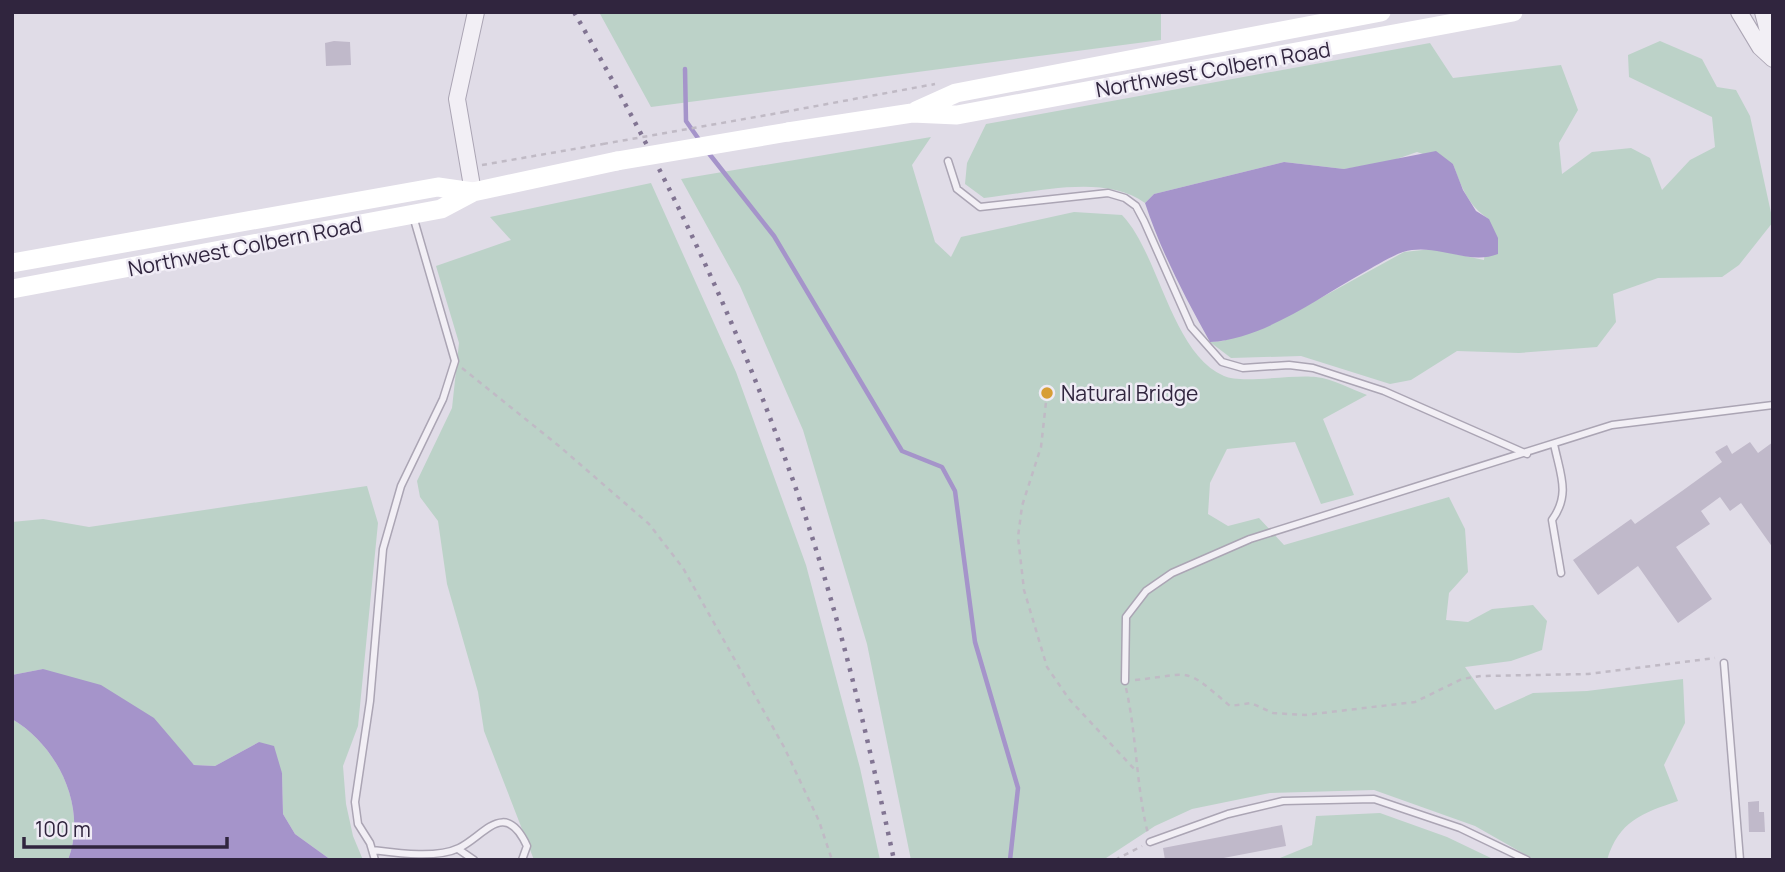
<svg xmlns="http://www.w3.org/2000/svg" width="1785" height="872" viewBox="0 0 1785 872" font-family="Manrope,sans-serif">
	<style>
		.green { fill: #bcd2c8 }
		.water { fill: #a594ca }
		.lines { fill: none; stroke-linecap: round; stroke-linejoin: round }
		.stream { stroke: #a594ca; stroke-width: 4.5 }
		.building { fill: #c0b9ca }
		.service-casing { stroke: #aba5b4; stroke-width: 9 }
		.tertiary-casing { stroke: #aba5b4; stroke-width: 18 }
		.path { stroke: #c0bac5; stroke-width: 2.5; stroke-dasharray: 5 5; stroke-linecap: butt }
		.service { stroke: #f2eff5; stroke-width: 6 }
		.tertiary { stroke: #f2eff5; stroke-width: 16 }
		.secondary { stroke: #fff; stroke-width: 19 }
		.rail { stroke: #817492; stroke-width: 4.5; stroke-dasharray: 3.5 7; stroke-linecap: butt }
		.path-bridge { stroke: #c0bac5; stroke-width: 2.5; stroke-dasharray: 5 5; stroke-linecap: butt }
		.secondary-bridge { stroke: #fff; stroke-width: 19 }
		.poi-dot { fill: #d79e36; stroke: #efebf5; stroke-width: 2.5 }
		.labels { text-anchor: middle; dominant-baseline: central; stroke-width: 5; stroke-linejoin: round; paint-order: stroke }
		.street-label { font-size: 21px; fill: #30253e; stroke: #efebf5 }
		.poi-label { font-size: 21px; fill: #30253e; stroke: #efebf5; text-anchor: start }
	</style>
	<rect width="100%" height="100%" fill="#e0dce7"/>
	<path class="green" d="M599,12h562v28l-510,67z
		M1660,41l42,18 15,28 19,3 14,26 23,106 -34,43 -17,12 -64,1 -45,16 3,28 -19,25 -78,6 -62,-2 -46,29 -21,4 -89,-28 -70,2 -21,-16 13,-1 74,-30 107,-59 28,-3 52,11 5,-41c-21,-13 -28,-33 -36,-55l-36,-12 -29,10 -44,7 -60,-7 -130,32 -9,9c-41,-30 -112,-10 -161,-5l-19,-14 2,-21 19,-39 444,-81 23,35 108,-13 17,45 -19,33 3,31 30,-22 39,-4 19,10 12,32 28,-30 25,-13 -3,-30 -83,-40 -1,-22z
		M931,137l-19,28 23,77 16,15 10,-20 113,-25 48,3c37,38 49,138 102,161 17,8 70,-2 92,1 17,2 35,12 51,18l-44,24 31,76 -33,9 -26,-62 -68,7 -17,34 -2,31 20,12 31,-8 25,27 165,-48 16,32 3,43 -19,21 -3,27 22,2 24,-13 41,-4 14,16 -5,29 -31,11 -46,6 30,43 38,-17 54,-2 96,-12 2,44 -21,42 14,36c-36,12 -59,20 -71,59h-72l-60,-34 -101,-36 -104,3 -78,16 -37,17 -52,34h-192l-44,-216 -64,-214 -63,-144 -59,-107z
		M651,183l85,189 70,193 54,203 20,92h-346l-50,-129 -6,-39 -31,-108 -9,-63 -18,-24 -3,-16 35,-73 7,-65 -23,-77 75,-26 -21,-23z
		M367,486l11,37 -20,203 -15,40 3,38 7,32 10,24h-32l-36,-26 -12,-20 -1,-41 -23,-31 -44,24 -21,-1 -17,-19 -134,-77 -31,6v-153l31,-3 46,8z
		M12,719c46,27 76,89 56,141h-56z
		M1380,813l67,24 48,23h-220l37,-15 4,-29z"/>
	<path class="water" d="M1436,151l17,13 10,26 13,21 13,8 9,19v16c-30,12 -62,-12 -95,-2 -14,5 -29,15 -42,22 -46,26 -98,65 -151,68 -25,-45 -49,-90 -65,-139l9,-9 130,-32 60,7z
		M43,669l58,16 53,33 40,47 21,1 44,-24 15,4 8,27 1,41 12,20 36,26h-263c20,-52 -10,-114 -56,-141v-44z"/>
	<g class="lines">
		<path class="stream" d="M685,69l1,52 14,20
			M707,151l67,85 128,215 40,16 13,24 20,151 43,146 -8,72"/>
	</g>
	<path class="building" d="M334,41l16,1 1,23 -25,1 -1,-23z
		M1750,442l8,11 15,-11v106l-32,-45 -11,8 -10,-14 -19,14 9,13 -34,23 36,52 -34,24 -40,-57 -40,29 -25,-35 58,-41 4,5 47,-33 40,-29 -7,-10 12,-7 5,9z
		M1759,801v11h5l1,20h-16l-1,-30z
		M1282,825l4,21 -73,14h-48l-2,-12z"/>
	<g class="lines">
		<defs>
			<path id="service" d="M948,161l9,28 23,18 128,-14 17,5 11,8 8,15 47,106 31,35 21,6 46,-3 24,3 71,23 143,63
				M1554,444c6,30 17,50 -2,76l9,53
				M1724,663l16,197
				M1125,681l1,-64 20,-26 26,-18 78,-34 362,-114 161,-20
				M1150,842l78,-28 55,-13 91,-2 86,29 67,32
				M458,849l16,11
				M372,850c24,3 64,9 87,-2 25,-12 46,-50 68,-2l-5,14
				M375,860l-5,-17 -12,-19 -3,-22 15,-101 13,-152 18,-63 42,-87 12,-38 -42,-145"/>
			<path id="tertiary" d="M1739,12l21,35 13,12
				M1763,12l10,38
				M473,192l-16,-93 19,-87"/>
		</defs>
		<use href="#service" class="service-casing"/>
		<use href="#tertiary" class="tertiary-casing"/>
		<path class="path" d="M784,112l151,-28
			M482,165l121,-21
			M462,368l97,78 90,78 34,44 101,179 35,74 13,39
			M1047,393l-6,54 -19,59 -4,31 6,53 23,77 22,32 68,73
			M1135,680c59,-6 47,-15 95,26l21,-3 22,10 32,2 110,-13 47,-23 19,-3 107,-2 127,-16
			M1126,688c11,49 10,98 22,146
			M1115,860l27,-14"/>
		<use href="#service" class="service"/>
		<use href="#tertiary" class="tertiary"/>
		<path class="secondary" d="M916,111l40,-18 425,-81
			M788,132l124,-19 45,2 556,-103
			M12,263l426,-76 35,5
			M12,289l429,-80 32,-17 144,-31"/>
		<path class="rail" d="M574,12c83,144 156,293 212,449 48,130 79,264 108,399"/>
		<path class="path-bridge" d="M603,144l181,-32"/>
		<path class="secondary-bridge" d="M617,161l171,-29"/>
	</g>
	<circle class="poi-dot" cx="1047" cy="393" r="7"/>
	<g class="labels">
		<g class="street-label">
			<text transform="translate(1213 69) rotate(-10)">Northwest Colbern Road</text>
			<text transform="translate(245 246) rotate(-11)">Northwest Colbern Road</text>
		</g>
		<g class="poi-label">
			<text x="1061" y="393">Natural Bridge</text>
		</g>
	</g>
	<rect width="1785" height="872" fill="none" stroke="#30253e" stroke-width="28"/>
	<path d="M24 837v10h203v-10" fill="none" stroke="#30253e" stroke-width="3.5"/>
	<text x="35" y="837" font-size="21" fill="#30253e" stroke="#efebf5" stroke-width="5" paint-order="stroke">100 m</text>
</svg>
